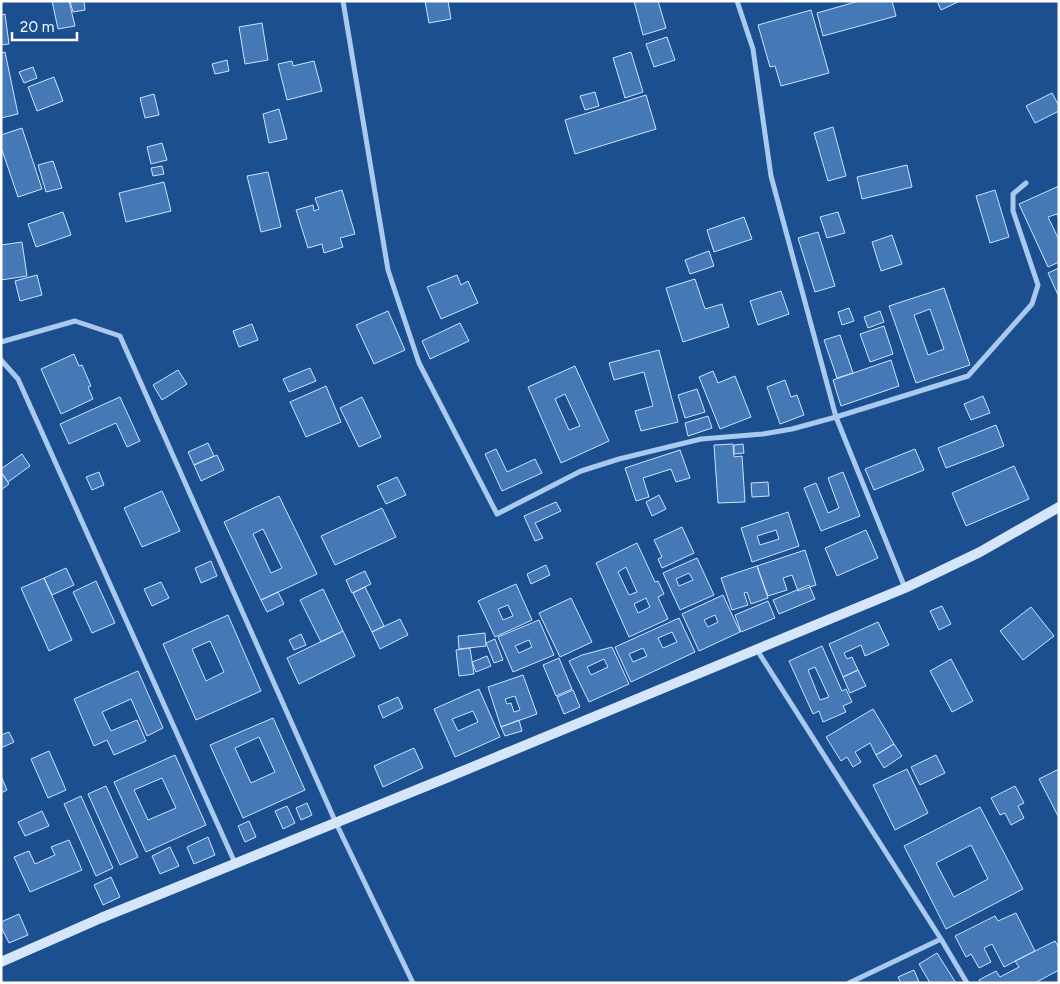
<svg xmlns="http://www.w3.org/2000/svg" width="1060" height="984" viewBox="0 0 1060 984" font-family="Figtree,sans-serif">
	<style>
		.building { fill: #4478b7; stroke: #cfe3fa; fill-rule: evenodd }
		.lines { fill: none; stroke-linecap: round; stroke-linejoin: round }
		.street { stroke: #a9c9ee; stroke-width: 5 }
		.secondary { stroke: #d6e6fa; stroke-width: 10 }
	</style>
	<rect width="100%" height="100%" fill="#1b4f8f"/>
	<path class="building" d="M52,1h17l6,25 -17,3z
		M70,1h14l1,9 -12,2z
		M425,1h23l3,18 -22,4z
		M634,1h24l8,27 -23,7z
		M859,1h33l4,15 -73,20 -6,-23z
		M937,1h23l-19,9z
		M811,10l18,63 -48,13 -6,-20 -5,1 -12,-42z
		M5,14l4,30 -8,1v-30z
		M262,23l6,37 -23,4 -6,-37z
		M667,37l8,23 -21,7 -8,-23z
		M5,52l13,62 -17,4v-65z
		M631,52l12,40 -18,6 -12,-40z
		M227,60l2,11 -14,3 -3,-10z
		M292,61l1,5 21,-5 8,30 -35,9 -9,-36z
		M33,67l4,11 -13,5 -5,-11z
		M54,77l9,24 -26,10 -9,-24z
		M595,92l4,14 -14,4 -5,-14z
		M1052,93l7,13v5l-24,12 -9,-17z
		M154,94l5,21 -14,3 -5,-20z
		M646,95l10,34 -81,25 -10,-34z
		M279,109l8,30 -18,4 -6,-29z
		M833,127l13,49 -18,5 -14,-48z
		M22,128l20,61 -24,8 -17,-50v-12z
		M162,143l5,17 -16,4 -4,-17z
		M53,161l9,27 -16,4 -8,-27z
		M907,165l5,22 -50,12 -5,-22z
		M162,166l2,8 -11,2 -2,-8z
		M268,172l13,55 -20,5 -14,-56z
		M164,182l7,29 -45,11 -7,-29z
		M1059,186v33l-2,-5 -9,3 11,23v22l-11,5 -29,-63z
		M342,190l13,44 -15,4 3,9 -19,6 -2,-9 -14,4 -12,-38 17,-5 1,6 5,-2 -4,-11z
		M995,190l14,47 -19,6 -14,-47z
		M63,212l8,23 -35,12 -8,-23z
		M838,212l7,21 -18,5 -7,-21z
		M744,217l8,22 -38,13 -7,-22z
		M818,232l17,54 -20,6 -17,-54z
		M892,235l10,29 -21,7 -9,-29z
		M22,242l5,34 -26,4v-35z
		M709,251l5,15 -24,8 -5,-14z
		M1059,268v29l-11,-24z
		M37,275l5,20 -22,6 -5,-20z
		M457,275l4,10 7,-4 10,22 -37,16 -14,-32z
		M695,279l10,30 17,-5 7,23 -46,15 -17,-54z
		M944,288l26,77 -54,18 -27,-77zM930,309l14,40 -16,6 -14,-40z
		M781,291l8,23 -31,11 -8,-24z
		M849,308l5,13 -12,4 -4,-13z
		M388,311l17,39 -31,14 -18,-39z
		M880,311l4,11 -16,6 -4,-11z
		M460,323l9,18 -39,18 -8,-18z
		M252,324l6,16 -19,7 -6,-16z
		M884,326l9,28 -23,8 -10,-28z
		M840,335l13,38 -16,5 -13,-38z
		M659,350l19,72 -37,9 -6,-20 18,-5 -9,-34 -30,8 -5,-17z
		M74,354l5,12 3,-1 9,21 -3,1 5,12 -32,15 -20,-45z
		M891,360l8,26 -58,20 -8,-26z
		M575,366l34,75 -48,22 -33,-76zM565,394l15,32 -11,4 -14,-31z
		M310,368l6,13 -27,11 -6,-13z
		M178,370l9,14 -25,16 -9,-15z
		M713,371l5,12 17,-7 16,41 -31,12 -21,-52z
		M785,380l6,17 6,-2 7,20 -24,9 -13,-37z
		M326,386l15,36 -35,15 -16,-35z
		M697,389l8,23 -20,6 -7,-23z
		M983,396l7,17 -19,7 -7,-16z
		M120,397l20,44 -13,6 -11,-24 -47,21 -9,-20z
		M362,397l19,40 -22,10 -19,-39z
		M708,416l4,12 -24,8 -3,-13z
		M996,425l8,21 -58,22 -8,-20z
		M208,443l6,13 -20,9 -6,-13z
		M733,444l1,13 8,-1 3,46 -27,1 -4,-58z
		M743,444l1,9 -10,1v-9z
		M496,449l11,23 28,-13 7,14 -40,18 -17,-37z
		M915,449l9,21 -50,20 -9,-21z
		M680,450l10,28 -14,4 -5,-13 -28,9 6,19 -13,4 -11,-33z
		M22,454l8,12 -22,16 -7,-10v-3z
		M217,455l7,15 -23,11 -7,-16z
		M1014,466l15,33 -63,27 -14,-33z
		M1,472l8,12 -8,6z
		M99,472l5,13 -12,5 -6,-13z
		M843,472l17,44 -39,15 -17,-43 12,-5 12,30 11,-5 -11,-30z
		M397,477l9,18 -20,9 -9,-18z
		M768,482l1,14 -17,1 -1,-14z
		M162,491l18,40 -38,16 -18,-39z
		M659,495l7,14 -14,7 -6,-14z
		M279,496l38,78 -56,26 -37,-78zM263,529l19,39 -11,5 -18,-39z
		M556,502l5,9 -26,12 8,15 -8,3 -11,-25z
		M382,508l14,29 -61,28 -14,-29z
		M788,512l11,34 -47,16 -11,-34zM776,530l3,9 -19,6 -3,-9z
		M682,527l12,26 -32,15 -4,-9 4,-2 -8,-17z
		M866,530l12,28 -41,18 -12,-28z
		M637,543l18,39 3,-1 6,13 -6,3 10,22 -39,18 -33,-74zM626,567l11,25 -8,3 -11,-23zM646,598l4,9 -12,6 -4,-9z
		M805,550l11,35 -18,6 -6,-16 -9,3 4,12 -19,6 -11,-30z
		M697,558l17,37 -34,15 -17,-37zM689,573l4,7 -14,6 -3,-7z
		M211,561l6,15 -16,7 -6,-15z
		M546,565l4,10 -19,9 -4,-10z
		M757,566l11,32 -17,6 -4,-12 -3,1 4,12 -16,5 -11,-32z
		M66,568l8,17 -22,10 -8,-17z
		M365,571l6,13 -19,9 -6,-13z
		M44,578l28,62 -23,11 -28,-63z
		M96,581l19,42 -23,10 -19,-41z
		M161,582l8,16 -17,8 -8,-17z
		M516,584l16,36 -37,17 -17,-36zM508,605l5,11 -10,4 -5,-11z
		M809,585l6,14 -36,15 -6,-14z
		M365,587l19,39 -12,6 -19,-39z
		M323,589l20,42 -22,11 -21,-42z
		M278,592l6,12 -17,8 -6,-12z
		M723,595l17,37 -41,19 -17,-37zM715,615l3,7 -10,5 -4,-7z
		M571,598l21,44 -32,15 -21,-44z
		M768,601l7,17 -34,14 -6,-17z
		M942,606l9,18 -12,6 -9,-19z
		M1031,607l23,29 -31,24 -23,-29z
		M228,615l33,76 -65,29 -33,-76zM210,641l14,31 -18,9 -14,-32z
		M679,618l16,34 -64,30 -16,-35zM672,632l5,10 -14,6 -5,-10zM643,648l4,8 -14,6 -4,-8z
		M400,619l8,16 -28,14 -8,-17z
		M539,620l15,35 -41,17 -15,-35zM529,640l3,7 -13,6 -4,-7z
		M878,622l11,23 -24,11 -4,-11 -17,8 3,6 5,-2 6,13 -15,7 -14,-33z
		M343,631l12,25 -56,28 -12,-26z
		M485,633l1,13 -27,3 -1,-13z
		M301,634l5,11 -12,5 -5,-10z
		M495,639l8,21 -9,3 -8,-20z
		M822,646l20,45 4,-2 6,13 -9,4 3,6 -23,10 -4,-11 -6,3 -24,-53zM815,667l14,30 -9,3 -12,-30z
		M612,647l17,37 -40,18 -20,-41 13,-6zM604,659l4,8 -17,8 -4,-8z
		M470,648l4,26 -15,2 -3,-26z
		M487,656l4,10 -15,6 -4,-10z
		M559,658l13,31 -16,7 -13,-31z
		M951,659l22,42 -21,11 -22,-41z
		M858,670l8,16 -16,7 -7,-16z
		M138,671l25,57 -16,8 -16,-37 -29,13 9,19 26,-11 9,21 -32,14 -7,-15 -13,6 -20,-47z
		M523,675l14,39 -36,13 -13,-40zM515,696l5,14 -6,2 -3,-9 -4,1 -2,-5z
		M479,689l21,48 -45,20 -21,-48zM473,711l5,11 -20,9 -6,-12z
		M573,690l7,17 -16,7 -7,-17z
		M398,697l5,11 -20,10 -5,-12z
		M873,709l21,35 -18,11 -6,-12 -15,9 6,10 -8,5 -6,-10 -6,4 -15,-24z
		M273,718l32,72 -62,28 -33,-73zM259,737l16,35 -24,11 -16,-35z
		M519,720l3,11 -17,5 -4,-9z
		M9,732l5,10 -13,6v-13z
		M894,744l8,12 -18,12 -8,-13z
		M414,748l9,20 -40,19 -9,-21z
		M49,751l17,39 -18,8 -17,-39z
		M175,755l31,70 -60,27 -32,-70zM162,778l14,30 -28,12 -14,-30z
		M936,755l9,18 -25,12 -9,-18z
		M907,769l21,44 -33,17 -22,-45z
		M1059,769v49l-20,-39z
		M1,776l6,14 -6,3z
		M106,786l32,71 -18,8 -32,-71z
		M1015,786l9,17 -6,3 6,12 -13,7 -6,-12 -5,2 -9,-17z
		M81,796l32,72 -17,8 -32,-72z
		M307,803l5,12 -11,5 -5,-12z
		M287,806l8,17 -12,6 -8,-18z
		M980,807l43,82 -77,40 -42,-83zM971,845l17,34 -34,18 -18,-34z
		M42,811l7,15 -24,10 -7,-14z
		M249,821l7,16 -11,5 -7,-16z
		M208,837l7,18 -21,9 -7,-17z
		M69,840l13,30 -52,22 -16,-35 15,-6 6,13 20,-9 -4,-8z
		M170,847l9,19 -19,8 -8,-18z
		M111,877l9,20 -17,8 -9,-20z
		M1016,913l19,38 -31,16 -12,-23 -8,4 7,14 -12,6 -8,-14 -5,3 -11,-21 40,-20 3,5z
		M19,914l9,21 -19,8 -8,-16v-5z
		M1055,941l4,7v22l-24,13h-55l-1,-3 17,-9 4,6 19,-10 -4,-6z
		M937,953l19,30h-26l-11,-19z
		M914,970l5,12 -18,1 -3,-6z"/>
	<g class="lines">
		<path class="street" d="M343,1l45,269 31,93 78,151 84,-43 38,-12 82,-20 62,-5 29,-5 44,-12 132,-41 64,-72 6,-19 -25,-74v-17l13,-11
			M737,1l16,48 18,127 65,241 69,171
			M1,342l74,-21 45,15 216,487 77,160
			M1,360l17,19 217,484
			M757,650l184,289 26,44
			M849,983l92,-44"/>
		<path class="secondary" d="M1,962l100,-44 345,-140 459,-190 75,-36 79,-45"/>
	</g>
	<rect width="1060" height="984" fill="none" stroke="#ffffff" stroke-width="5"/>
	<path d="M12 32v8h65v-8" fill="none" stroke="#ffffff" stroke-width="2.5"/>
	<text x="20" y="32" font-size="15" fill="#ffffff" stroke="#1b4f8f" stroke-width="4" paint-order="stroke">20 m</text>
</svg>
